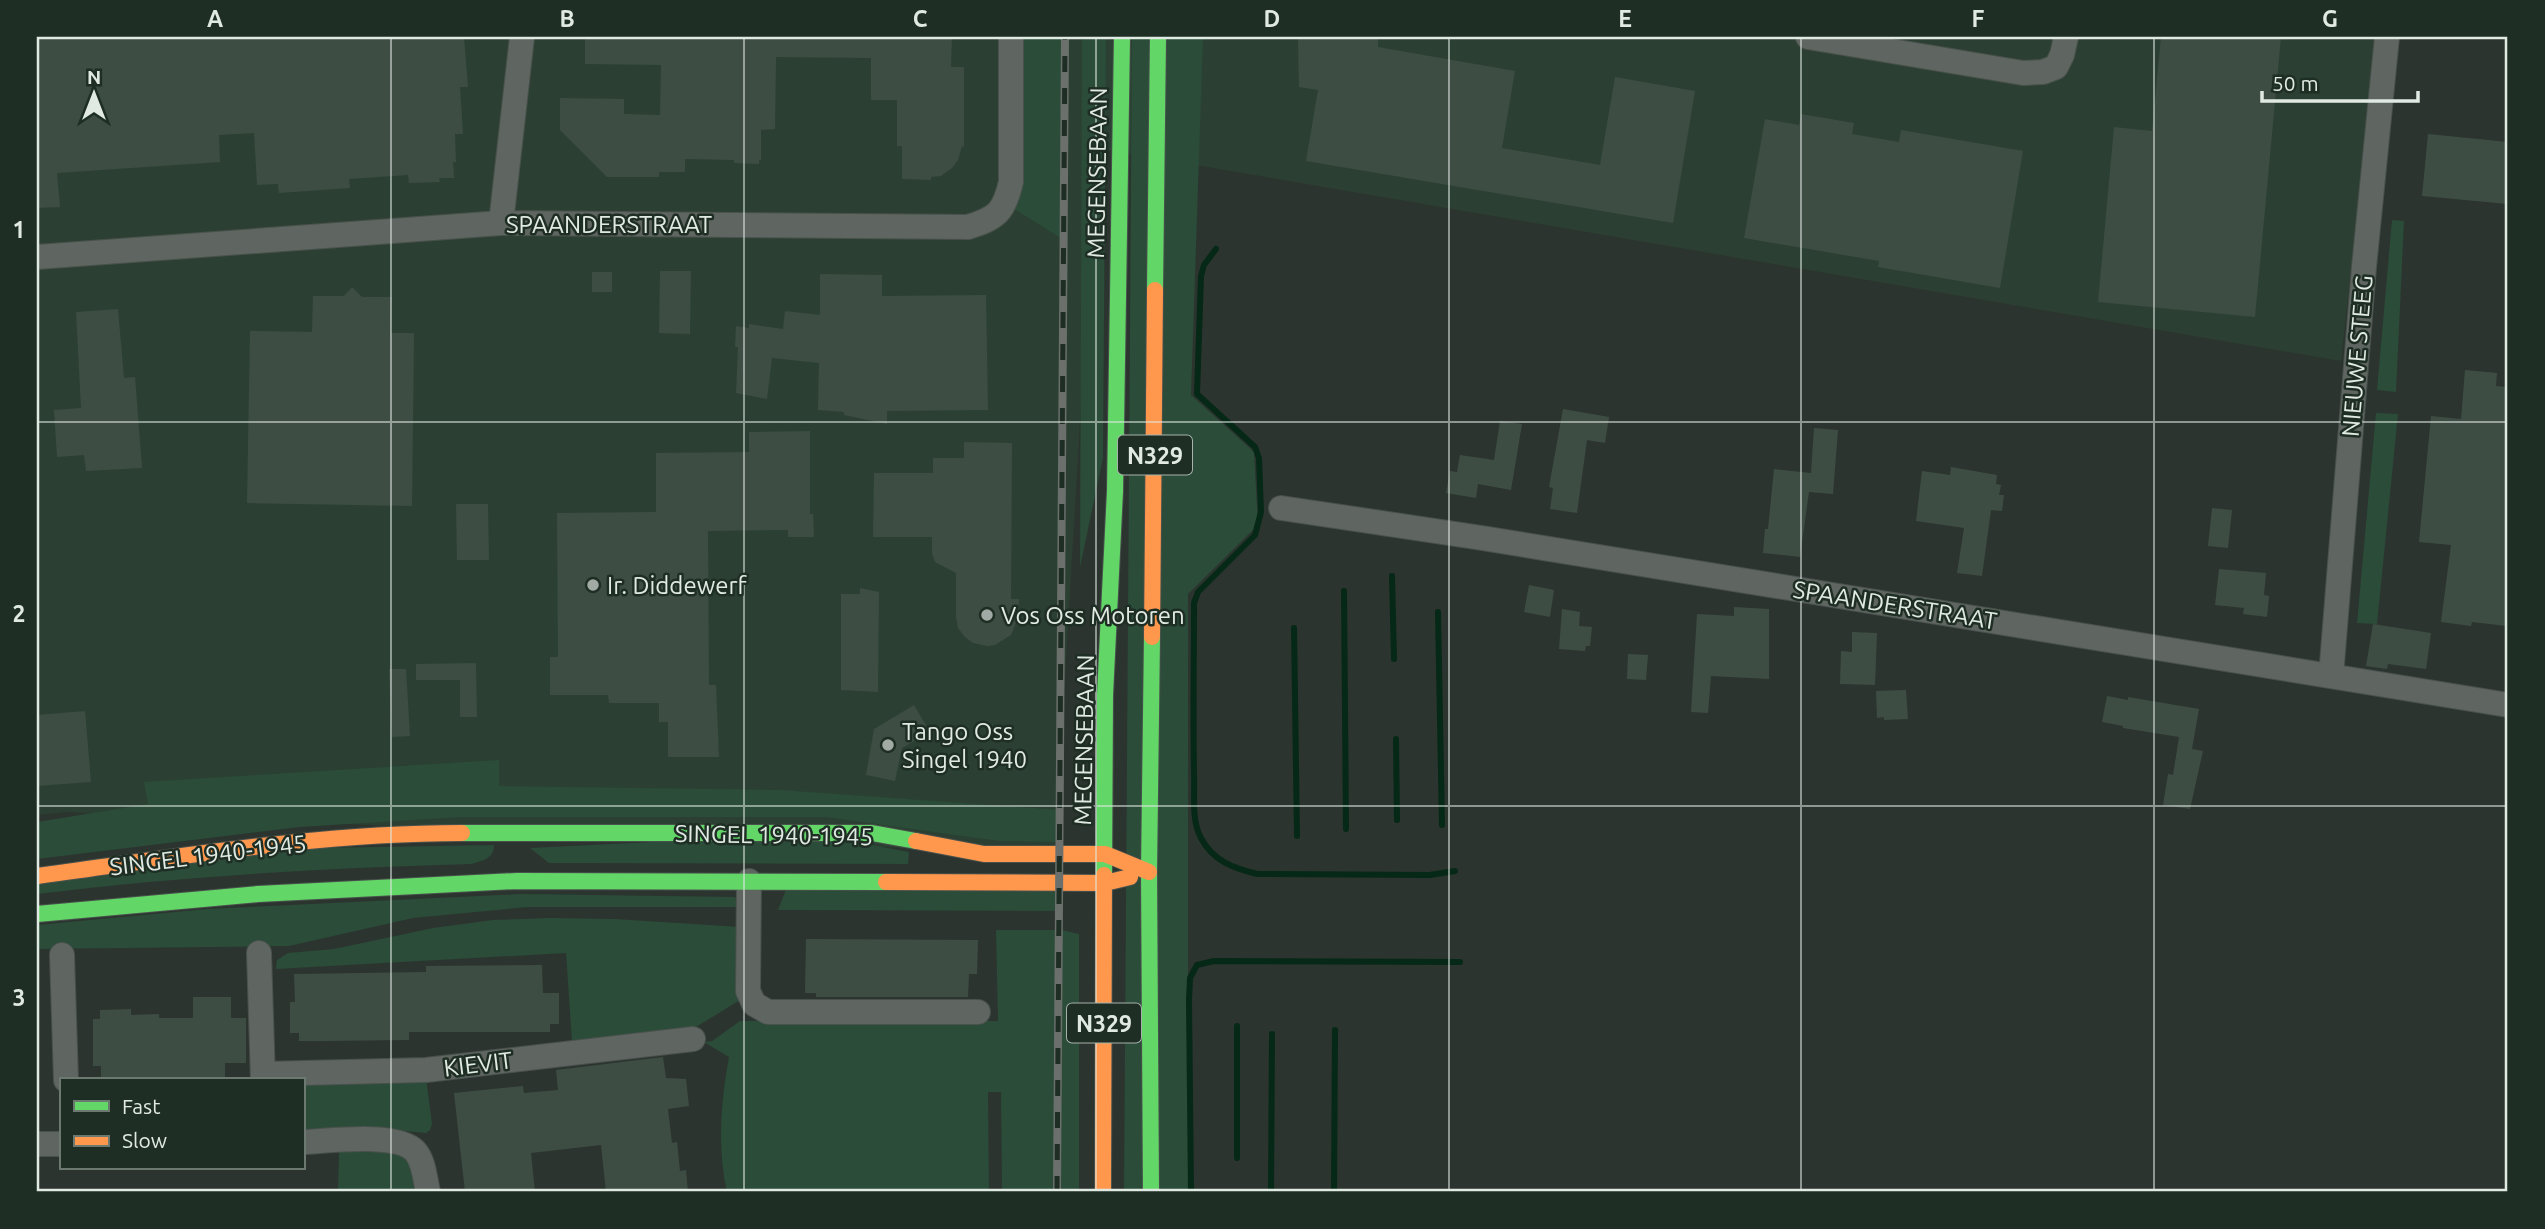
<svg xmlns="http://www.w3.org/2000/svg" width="2545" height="1229" viewBox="0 0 2545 1229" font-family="Ubuntu,sans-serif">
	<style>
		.built { fill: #2b4032 }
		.green { fill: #2a4c39 }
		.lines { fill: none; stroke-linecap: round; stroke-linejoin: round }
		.stream { stroke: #062816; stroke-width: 6 }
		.building { fill: #3d4d44 }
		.street-casing { stroke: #49514c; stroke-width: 26 }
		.fast-casing { stroke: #49514c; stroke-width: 18 }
		.slow-casing { stroke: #49514c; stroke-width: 18 }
		.street { stroke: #5f6561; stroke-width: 24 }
		.fast { stroke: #63d668; stroke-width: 16 }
		.slow { stroke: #ff974d; stroke-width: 16 }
		.rail-casing { stroke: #6b706d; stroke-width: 8 }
		.rail { stroke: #1e2e24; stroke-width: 5; stroke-dasharray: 16; stroke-linecap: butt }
		.grid { fill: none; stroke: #e0eae3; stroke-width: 2; stroke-opacity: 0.55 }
		.poi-dot { fill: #a1aaa4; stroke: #1e2e24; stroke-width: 2.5 }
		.labels { text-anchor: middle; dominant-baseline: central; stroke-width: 5; stroke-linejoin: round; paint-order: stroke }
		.shield { fill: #1e2e24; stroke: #a6b2aa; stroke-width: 2 }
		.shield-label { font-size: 23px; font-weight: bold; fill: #e0eae3 }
		.street-label { font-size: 24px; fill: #e0eae3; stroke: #1e2e24 }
		.poi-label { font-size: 24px; fill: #e0eae3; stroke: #1e2e24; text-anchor: start }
		.neatline { fill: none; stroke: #e0eae3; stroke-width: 2.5 }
		.grid-label { font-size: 23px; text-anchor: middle; font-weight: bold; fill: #e0eae3 }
	</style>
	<rect width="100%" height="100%" fill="#2c342f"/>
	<path class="built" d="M37,37h2339l-35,324 -1245,-213 -41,699 -101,3 -887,-38 -30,3z"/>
	<path class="green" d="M1023,37h41v203l-53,-33z
		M1082,37h24l-3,421 -23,109z
		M1132,37h71l-12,358 63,57 4,73 -70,69v598h-64z
		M2392,220l12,1 -8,171 -19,-2z
		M2376,413l22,1 -21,210 -20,-1z
		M499,760v26l281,4 282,20v32l-63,-1 -173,-24h-367l-159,10 -263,32v-37l111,-18 -4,-22z
		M812,834l97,18 -1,12 -359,-1 -19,-15z
		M494,845c0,14 -11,15 -22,19 -145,4 -291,12 -435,30v-13l280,-33z
		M787,887l275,2v22l-284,-1z
		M523,894l212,3 4,10h-212l-114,11 -124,28 -252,3v-24l170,-16z
		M550,918l65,1 141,9 -1,63 -64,39 -119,11 -6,-88 -290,16 1,-9 11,-7 46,-4 99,-21 60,-8z
		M996,930h66l17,4v258h-77l-1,-100h-13l1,100h-262c-10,-44 -6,-91 2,-135l-25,-15 8,-1 28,-20h258z
		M426,1078l6,46 -2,6 -4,3 -32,-3 -91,1v-51z
		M417,1144l6,48h-85l1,-40 6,-7z"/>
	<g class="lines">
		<path class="stream" d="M1216,249l-12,16 -3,11 -4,118 58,53 4,11 2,54 -6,23 -57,57 -4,11c0,57 -1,114 0,171 1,20 -3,46 7,64 12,23 32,30 56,36l173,1 25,-4
			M1392,576l2,83
			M1344,591l2,238
			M1438,612l4,213
			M1294,628l3,208
			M1396,739l1,81
			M1237,1026v132
			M1191,1192l-2,-192 1,-22 7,-13 17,-4 246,1
			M1271,1192l1,-158
			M1334,1192l1,-162"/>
	</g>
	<path class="building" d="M37,37h427l4,50h-8l3,47h-8l1,28h-3l1,16h-15l1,4 -31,1 -1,-8 -59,4 1,9 -71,5 -1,-9 -21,1 -3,-52 -35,2 1,27 -163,11 3,34 -23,1z
		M585,37h367l-1,30h13v80l-2,-1 -4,14 -6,8 -11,8 -10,1v3l-29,-1v-33h-5v-46h-26v-42l-95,-1 -1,72 -14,1v30h-2v4l-25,-1v-3l-49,-1v13h-26v5h-52l-47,-47v-32l64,1v15l36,1 1,-50 -76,-1z
		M1298,37h80v10l137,24 -13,77 98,17 15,-88 80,14 -22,132 -367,-62 12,-71 -19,-3z
		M2161,37h120l-26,280 -157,-15 16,-175 38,4z
		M1801,114l53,9 -2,11 47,8 2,-12 122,21 -23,137 -122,-21 1,-6 -135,-23 21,-119 34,6z
		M2428,134l80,8v62l-86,-8z
		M660,271h31l-1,63 -31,-1z
		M592,272h20v20h-20z
		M820,274l62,1v21l104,-1 2,115 -101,1v13l-43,-9v-3l-26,-2 1,-47 -47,-5 -5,41 -31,-6 2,-46h-3l1,-21 13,2v-4l34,5 2,-18 35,4z
		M352,287l10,10h30l-1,36h23l-2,173 -165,-3 3,-172 62,1 1,-36h31z
		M118,309l6,69 11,-1 7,91 -56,3 -2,-16 -27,2 -3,-47 27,-2 -5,-96z
		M2465,370l32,3 -1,13 12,1 -1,239 -35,-4 -1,4 -30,-4 10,-77 -32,-3 12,-126 30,3z
		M1563,409l46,8 -4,26 -18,-3 -10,73 -27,-4 3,-21 -4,-1z
		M1500,421l22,3 -11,66 -33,-6 -2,14 -30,-5 4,-22 7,1 3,-17 34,5z
		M1814,428l24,2 -5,64 -24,-2 -9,65 -37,-4 2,-24h3l6,-60 37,4z
		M810,431v83h3l1,23h-26v-7l-80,1 1,154h7l3,72h-51v-35h-9v-19h-50l-1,-8h-58v-38h8l-1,-144 99,-1v-59l93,-1v-20z
		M964,442l48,1 -1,156h8l-1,19 -7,17 -16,10 -8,1 -14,-3 -8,-6 -7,-9 -2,-11v-44l-21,-11 -3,-9v-16h-59l1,-64h59v-15h31z
		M1951,467l46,8 -1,9 5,1 -2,10h5l-2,16 -11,-1 -9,66 -25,-3 7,-45 -48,-7 6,-50 28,4z
		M456,504h32l1,56h-32z
		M2212,508l20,2 -4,38 -20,-2z
		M2219,569l47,4 -2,22 5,1 -2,21 -24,-3 1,-6 -29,-3z
		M1529,585l25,5 -4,27 -26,-5z
		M860,588l19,4 -1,100 -37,-2v-96h19z
		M1734,607l35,2v70l-58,-3 -3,37 -17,-1 6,-98 37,2z
		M1562,609l18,3 -1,14 13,1 -2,19h-4l-1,5 -26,-2z
		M2373,624l58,9 -5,36 -38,-5 -1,5 -21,-3z
		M1852,632l25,1 -2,52 -35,-1 1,-33 11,1z
		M1628,654l20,1 -2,25 -19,-1z
		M476,663l1,54h-17v-37h-44v-16z
		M389,669h17l4,67 -18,1z
		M1906,690l2,29 -24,1v-3l-7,1 -1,-27z
		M2107,696l21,4v-3l71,12 -7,40 11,2 -13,58 -27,-4 5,-31 5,1 6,-38 -56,-9v-2l-21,-4z
		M914,705l16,27 -28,16 -7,33 -29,-6 8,-46z
		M85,711l6,71 -54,4v-71z
		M806,939l172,1 -1,34h-8l-1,23h-152v-4h-11z
		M542,965l1,28h16v31h-9v8h-141v8l-86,1h-24v-8h-9v-31h5l-1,-28 132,-2v-6z
		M193,997h38v21h15v45h-21v17h-124v-14h-8v-47h7v-9l31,-1v6l28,-1v4h34z
		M663,1057l3,21 20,1 3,27 -21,3 4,34 5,-1 3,29 6,-1 2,22h-82l-5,-47 -70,8 4,39h-70l-11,-99 69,-7 1,7 34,-3 -2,-20z"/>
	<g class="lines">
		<defs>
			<path id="street" d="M1808,37l215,36 20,-1 13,-5 6,-12 4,-18
				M501,223l21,-186
				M37,257l464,-34 467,4c29,-9 36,-15 43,-45v-145
				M1281,508l201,30 1026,167
				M2331,676l33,-409 23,-230
				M749,881l-1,110 6,13 14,8h210
				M259,953l4,127
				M62,955l4,125
				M263,1074l163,-4 267,-31
				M303,1142c26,-1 94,-10 112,9 9,10 10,28 13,41
				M37,1144h24"/>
			<path id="fast" d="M1155,290l3,-253
				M462,833h410l44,8
				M1104,875l1,-180 10,-204 7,-454
				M37,914l221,-20 259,-13 369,1
				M1151,1192l-2,-320 3,-235"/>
			<path id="slow" d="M1152,637l3,-347
				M916,841l68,13h121l44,18
				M37,876c141,-19 283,-43 425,-43
				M886,882l219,1 25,-6
				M1103,1192l1,-317"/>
		</defs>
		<use href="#street" class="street-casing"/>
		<use href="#fast" class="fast-casing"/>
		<use href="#slow" class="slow-casing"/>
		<use href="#street" class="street"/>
		<use href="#fast" class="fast"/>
		<use href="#slow" class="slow"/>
		<defs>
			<path id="rail" d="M1057,1192l8,-1155"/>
		</defs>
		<use href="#rail" class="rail-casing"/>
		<use href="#rail" class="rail"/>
	</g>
	<path class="grid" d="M391,37v1155M744,37v1155M1096,37v1155M1449,37v1155M1801,37v1155M2154,37v1155M37,422h2471M37,806h2471"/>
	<g class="poi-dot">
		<circle cx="593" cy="585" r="7"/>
		<circle cx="987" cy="615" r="7"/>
		<circle cx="888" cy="745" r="7"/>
	</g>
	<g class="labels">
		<g class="shield">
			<rect x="1118" y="435.5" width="74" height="39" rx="5"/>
			<rect x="1067" y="1003.5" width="74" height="39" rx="5"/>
		</g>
		<g class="shield-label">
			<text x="1155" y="455">N329</text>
			<text x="1104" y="1023">N329</text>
		</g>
		<g class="street-label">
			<text transform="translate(1097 173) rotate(-89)">MEGENSEBAAN</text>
			<text x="609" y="224">SPAANDERSTRAAT</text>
			<text transform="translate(2357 356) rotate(-85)">NIEUWE STEEG</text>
			<text transform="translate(1895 605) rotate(9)">SPAANDERSTRAAT</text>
			<text transform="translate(1084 740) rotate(-89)">MEGENSEBAAN</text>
			<text transform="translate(774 835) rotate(1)">SINGEL 1940-1945</text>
			<text transform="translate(208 855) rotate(-7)">SINGEL 1940-1945</text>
			<text transform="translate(478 1064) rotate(-7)">KIEVIT</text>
		</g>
		<g class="poi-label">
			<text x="607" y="585">Ir. Diddewerf</text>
			<text x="1001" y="615">Vos Oss Motoren</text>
			<text x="902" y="731">Tango Oss<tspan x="902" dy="28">Singel 1940</tspan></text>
		</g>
	</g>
	<rect width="2545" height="1229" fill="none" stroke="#1e2e24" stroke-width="77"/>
	<rect x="60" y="1078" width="245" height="91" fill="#1e2e24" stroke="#6c7970" stroke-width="2"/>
	<rect x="74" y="1101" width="35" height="10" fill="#63d668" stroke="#6c7970" stroke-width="2"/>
	<text x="122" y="1114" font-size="21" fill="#e0eae3">Fast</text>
	<rect x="74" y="1136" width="35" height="10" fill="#ff974d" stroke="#6c7970" stroke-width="2"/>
	<text x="122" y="1148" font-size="21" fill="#e0eae3">Slow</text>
	<g transform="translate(94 94)" stroke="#1e2e24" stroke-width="5" paint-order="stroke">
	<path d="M0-5L12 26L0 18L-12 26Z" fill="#e0eae3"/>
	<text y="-10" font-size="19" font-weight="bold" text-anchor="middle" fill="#e0eae3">N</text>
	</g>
	<path d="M2262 91v10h156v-10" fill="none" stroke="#e0eae3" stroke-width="3.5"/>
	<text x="2272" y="91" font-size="21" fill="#e0eae3" stroke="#1e2e24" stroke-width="5" paint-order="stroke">50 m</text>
	<rect x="38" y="38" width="2468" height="1152" class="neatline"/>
	<g class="grid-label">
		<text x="215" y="27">A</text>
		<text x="567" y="27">B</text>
		<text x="920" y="27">C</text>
		<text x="1272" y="27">D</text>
		<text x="1625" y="27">E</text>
		<text x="1978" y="27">F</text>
		<text x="2330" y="27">G</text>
		<text x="19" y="238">1</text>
		<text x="19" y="622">2</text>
		<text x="19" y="1006">3</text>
	</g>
</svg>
